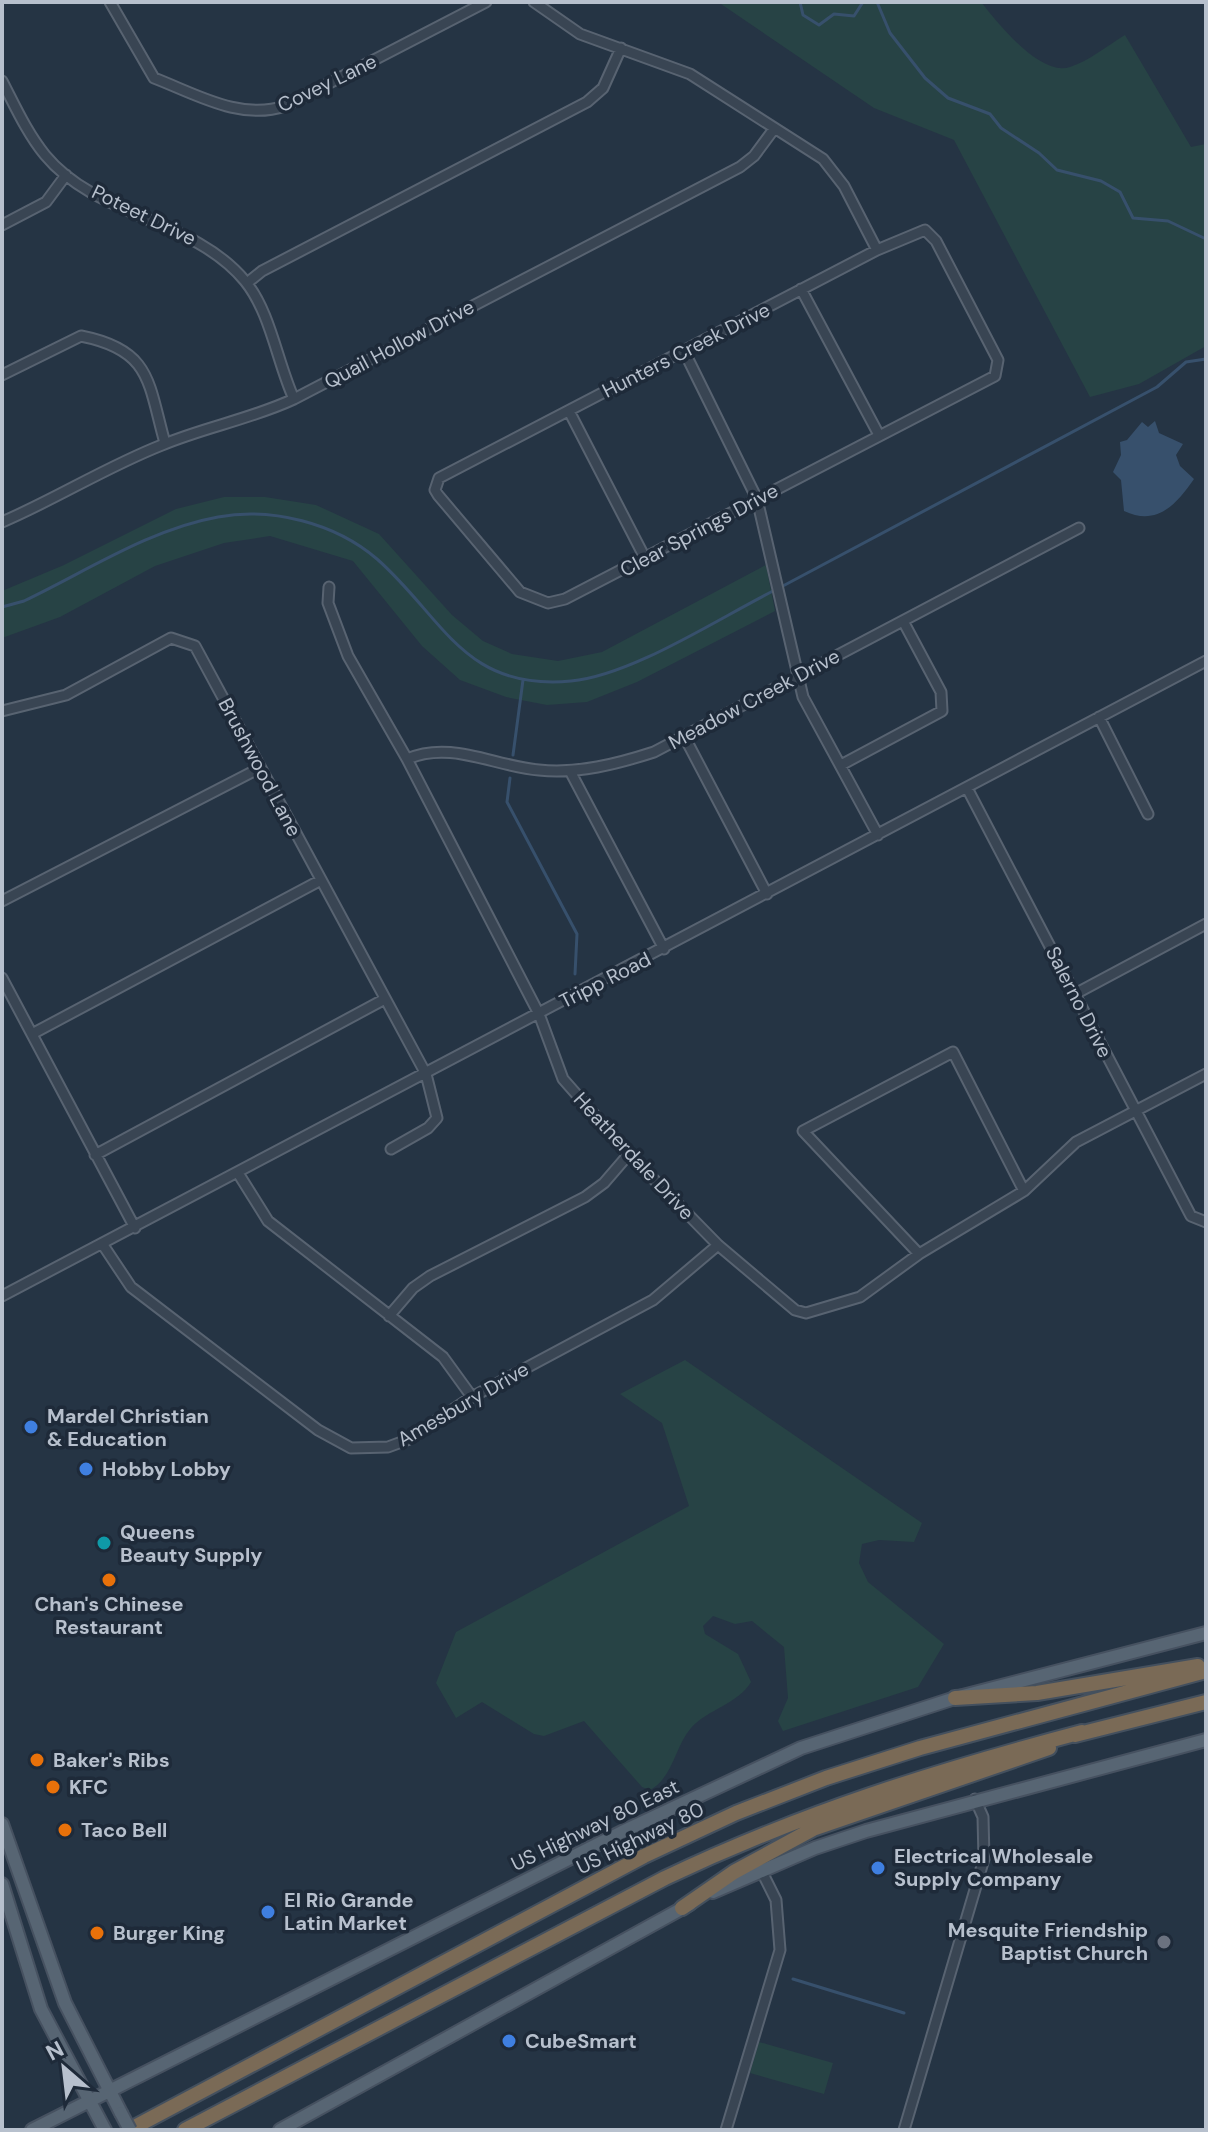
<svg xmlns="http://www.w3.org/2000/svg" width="1208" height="2132" viewBox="0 0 1208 2132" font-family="'DM Sans',sans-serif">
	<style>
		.green { fill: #274345 }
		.water { fill: #37506c }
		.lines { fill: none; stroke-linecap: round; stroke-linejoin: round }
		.stream { stroke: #37506c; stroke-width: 3 }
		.minor-casing { stroke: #586371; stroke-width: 13 }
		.major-casing { stroke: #465160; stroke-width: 16 }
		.highway-casing { stroke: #44505e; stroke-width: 18 }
		.minor { stroke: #394553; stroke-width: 9 }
		.major { stroke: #576573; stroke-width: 12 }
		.highway { stroke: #7a6a56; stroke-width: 14 }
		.major-bridge-casing { stroke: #465160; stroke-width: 16; stroke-linecap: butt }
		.major-bridge { stroke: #576573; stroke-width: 12 }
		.shop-dot { fill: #3f7fe0; stroke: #1e2a39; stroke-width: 3 }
		.culture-dot { fill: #0f9aa8; stroke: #1e2a39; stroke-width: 3 }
		.food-dot { fill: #e8710a; stroke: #1e2a39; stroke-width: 3 }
		.worship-dot { fill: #6b7280; stroke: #1e2a39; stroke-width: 3 }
		.labels { text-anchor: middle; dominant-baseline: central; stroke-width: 7; stroke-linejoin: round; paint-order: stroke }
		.street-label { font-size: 20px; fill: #b7c0cd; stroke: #1e2a39 }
		.poi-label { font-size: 20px; font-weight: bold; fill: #b7c0cd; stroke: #1e2a39; text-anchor: start }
	</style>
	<rect width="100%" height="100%" fill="#253444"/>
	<path class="green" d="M718,2h263c17,21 59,75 89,65 19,-6 38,-22 55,-32l66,112 15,-3v202l-67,38 -49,13 -136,-257 -80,-32z
		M224,497h41l51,8 63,29 73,81 31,26 29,13 46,7 44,-9 164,-87 9,46 -138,71 -50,20 -40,3 -41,-8 -46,-17 -38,-34 -69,-85 -83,-25 -46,7 -69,23 -95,51 -58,21v-47l62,-26 112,-56z
		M685,1360l237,163 -8,19 -35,-2 -17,4 -3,19 9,19 76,62 -26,43 -135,44 -5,-10 10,-23 -4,-51 -32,-26 -17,3 -22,-8 -10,10 2,8 33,20 13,28c-13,22 -43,27 -60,46 -16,18 -18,50 -41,62l-8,-3 -58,-66 -40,15 -10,-2 -52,-32 -26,16 -20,-35 20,-51 233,-126 -27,-83 -42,-29z
		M759,2042l74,21 -9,31 -74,-21z"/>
	<path class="water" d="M1155,421l4,12 24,11 -7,11 4,11 14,13c-17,24 -36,48 -70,32l-3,-31 -8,-8 8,-17 -1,-13 7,-2 15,-18 6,5z"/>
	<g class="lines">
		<path class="stream" d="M800,2l3,13 16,10 15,-11 20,2 9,-14
			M877,2l13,31 35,45 23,20 42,16 11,14 38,25 18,17 44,11 19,11 13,26 35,3 38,18
			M781,587l376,-200 29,-25 20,-3
			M2,607l22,-6c61,-29 126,-72 194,-84 54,-10 117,6 159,42 67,59 86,132 194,122 60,-5 148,-63 204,-91
			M513,755l10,-75
			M510,778l-3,24 70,132 -2,40
			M793,1979l111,34"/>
		<defs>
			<path id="minor" d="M110,2l44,76c42,16 86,43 131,28l201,-104
				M534,2l46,32 110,40 133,85 21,27 33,64
				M2,81c13,25 25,52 43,74 52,63 148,63 200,126 26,32 32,81 49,118
				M2,225l44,-23 20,-27
				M925,230l11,11 62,119 -3,16 -430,223 -17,4 -28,-11 -82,-97 -3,-5 4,-12 438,-228z
				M247,283l15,-12 325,-169 16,-14 18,-40
				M801,289l78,146
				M684,351l73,148 46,198 75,138
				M2,375l79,-39c71,14 67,47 84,107
				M569,411l76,147
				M2,522c54,-23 104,-55 160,-77 43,-18 89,-26 132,-46l446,-232 14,-11 20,-27
				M329,587l-1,16 20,53 59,103 132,255 24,65 66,75 89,91 77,65 11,3 54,-16 59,-43 105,-63 52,-49 130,-68
				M2,711l64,-16 105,-57 24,8 231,428 11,44 -9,10 -37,21
				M1099,717l49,97
				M684,736l83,158
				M407,759c44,-19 86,7 132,11 39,4 78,-6 115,-18l425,-224
				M841,765l101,-54 -1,-19 -38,-71
				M570,771l94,178
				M967,788l224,428 15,6
				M2,901l258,-133
				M2,978l133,250
				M1075,994l131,-70
				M32,1034l289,-154
				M95,1155l288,-155
				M238,1173l30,48 175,136 29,40
				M103,1245l28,42 187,143 33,18 37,-1 19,-7 65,-43 181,-97 65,-55
				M919,1254l-116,-123 150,-79 71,139
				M2,1296l1204,-635
				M389,1316l24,-28 17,-12 155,-79 19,-14 25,-29
				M726,2130l54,-180 -4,-50 -15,-30
				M904,2130l80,-271 -1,-42 -8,-18"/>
			<path id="major" d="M2,1824l63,179 56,110
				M2,1884l39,125 64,121
				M713,1892l102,-44 51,-17 340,-91
				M32,2130l590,-298 179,-84 154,-50 251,-65
				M280,2130l410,-226"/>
			<path id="highway" d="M955,1698l82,-5 161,-27
				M1075,1735l131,-33
				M682,1908l52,-36 79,-43 236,-81
				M129,2130l515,-274 92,-43 90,-35 94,-30 286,-77
				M185,2130l480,-252c139,-66 270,-107 417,-146"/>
		</defs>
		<use href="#minor" class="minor-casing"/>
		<use href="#major" class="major-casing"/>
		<use href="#highway" class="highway-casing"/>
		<use href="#minor" class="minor"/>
		<use href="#major" class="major"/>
		<use href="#highway" class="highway"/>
		<defs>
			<path id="major-bridge" d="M121,2113l9,17"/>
		</defs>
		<use href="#major-bridge" class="major-bridge-casing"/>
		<use href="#major-bridge" class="major-bridge"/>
	</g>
	<g class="shop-dot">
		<circle cx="31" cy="1427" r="8"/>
		<circle cx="86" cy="1469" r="8"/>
		<circle cx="878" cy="1868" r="8"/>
		<circle cx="268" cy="1912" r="8"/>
		<circle cx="509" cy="2041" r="8"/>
	</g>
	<circle class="culture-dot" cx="104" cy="1543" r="8"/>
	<g class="food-dot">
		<circle cx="109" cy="1580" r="8"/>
		<circle cx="37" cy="1760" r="8"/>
		<circle cx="53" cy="1787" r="8"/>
		<circle cx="65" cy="1830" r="8"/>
		<circle cx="97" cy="1933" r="8"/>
	</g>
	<circle class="worship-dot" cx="1164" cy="1942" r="8"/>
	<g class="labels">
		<g class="street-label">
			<text transform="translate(327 83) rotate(-26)">Covey Lane</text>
			<text transform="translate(144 215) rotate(26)">Poteet Drive</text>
			<text transform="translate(399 344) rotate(-28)">Quail Hollow Drive</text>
			<text transform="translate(686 350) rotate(-27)">Hunters Creek Drive</text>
			<text transform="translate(699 530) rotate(-28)">Clear Springs Drive</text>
			<text transform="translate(754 699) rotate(-28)">Meadow Creek Drive</text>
			<text transform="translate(260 767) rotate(62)">Brushwood Lane</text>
			<text transform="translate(605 980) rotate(-27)">Tripp Road</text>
			<text transform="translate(1079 1002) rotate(63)">Salerno Drive</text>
			<text transform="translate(634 1156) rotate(47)">Heatherdale Drive</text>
			<text transform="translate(463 1404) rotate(-30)">Amesbury Drive</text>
			<text transform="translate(595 1825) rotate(-26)">US Highway 80 East</text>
			<text transform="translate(640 1838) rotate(-26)">US Highway 80</text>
		</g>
		<g class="poi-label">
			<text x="47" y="1416">Mardel Christian<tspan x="47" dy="23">&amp; Education</tspan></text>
			<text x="102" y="1469">Hobby Lobby</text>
			<text x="120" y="1532">Queens<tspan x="120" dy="23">Beauty Supply</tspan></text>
			<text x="109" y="1604" text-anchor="middle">Chan's Chinese<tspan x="109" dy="23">Restaurant</tspan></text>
			<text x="53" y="1760">Baker's Ribs</text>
			<text x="69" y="1787">KFC</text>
			<text x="81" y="1830">Taco Bell</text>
			<text x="894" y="1856">Electrical Wholesale<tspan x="894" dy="23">Supply Company</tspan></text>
			<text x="284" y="1900">El Rio Grande<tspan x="284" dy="23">Latin Market</tspan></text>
			<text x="1148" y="1930" text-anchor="end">Mesquite Friendship<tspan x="1148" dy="23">Baptist Church</tspan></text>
			<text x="113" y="1933">Burger King</text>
			<text x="525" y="2041">CubeSmart</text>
		</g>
	</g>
	<rect width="1208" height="2132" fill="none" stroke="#b7c0cd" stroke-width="8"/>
	<g transform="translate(64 2068) rotate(332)" stroke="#1e2a39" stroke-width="6" paint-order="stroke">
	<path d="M0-6L14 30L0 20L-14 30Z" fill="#b7c0cd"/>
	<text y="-12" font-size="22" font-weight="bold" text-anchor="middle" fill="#b7c0cd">N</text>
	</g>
</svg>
